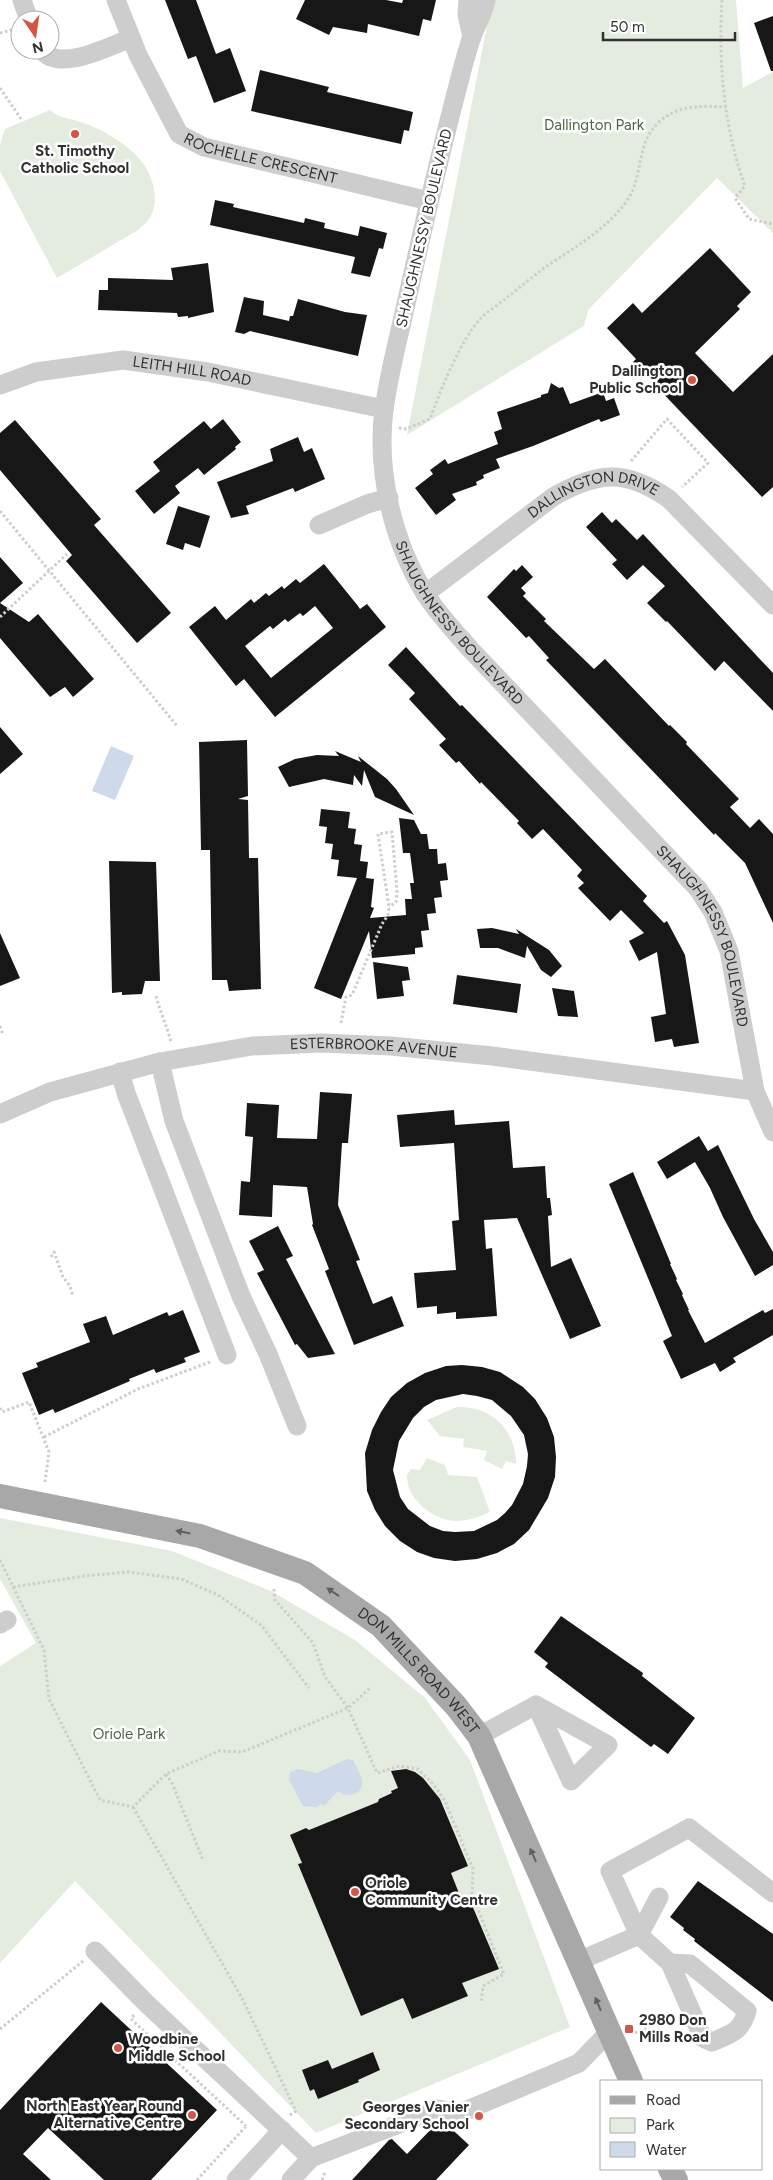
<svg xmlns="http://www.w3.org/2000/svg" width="773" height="2180" viewBox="0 0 773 2180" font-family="Figtree,sans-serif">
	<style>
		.green { fill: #e4ece0 }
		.water { fill: #cedaea }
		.building { fill: #171717; fill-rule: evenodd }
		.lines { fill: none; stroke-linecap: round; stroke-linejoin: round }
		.path { stroke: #cdcdcd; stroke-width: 3; stroke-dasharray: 2.5 2.5; stroke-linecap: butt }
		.minor { stroke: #cdcdcd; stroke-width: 19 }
		.major { stroke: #a8a8a8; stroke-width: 24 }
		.oneway { fill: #606060 }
		.poi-dot { fill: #d55444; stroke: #fff; stroke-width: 2 }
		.labels { text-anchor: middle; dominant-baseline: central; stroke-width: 5; stroke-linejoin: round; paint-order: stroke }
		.park-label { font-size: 15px; fill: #4d6841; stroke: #fff }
		.poi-label { font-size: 15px; font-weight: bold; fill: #303030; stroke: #fff; text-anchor: end }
		.street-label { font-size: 15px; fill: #303030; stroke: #fff }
	</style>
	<rect width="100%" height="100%" fill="#fff"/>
	<path class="green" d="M492,0h244l7,88 30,-16v161l-56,-55 -129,132 -4,16 -177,109z
		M50,110c8,8 18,8 28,11 31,10 72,34 76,69 3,18 -2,29 -16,40l-81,48 -57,-107v-26l5,-16z
		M457,1407c34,-1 59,22 59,57l-10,-3 -4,8 -18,-9 3,-9 -24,-4 1,-8 -24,-3 -13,-16z
		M427,1458l18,7 3,10 29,2 13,35c-10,5 -23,9 -35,9 -22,-1 -49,-22 -48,-46l4,-6 9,1z
		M0,1518l172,33 99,40 84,49 70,58 45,62 100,267 -254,106 -241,-252 -75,82v-297l36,-23 -36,-64z"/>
	<path class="water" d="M111,746l23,10 -19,44 -23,-9z
		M347,1759l6,1c3,6 9,16 9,23 0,13 -16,15 -24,8l-14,15 -2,-2 -6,3 -13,-1 -14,-26 1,-8 8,-3 19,4z"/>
	<path class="building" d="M165,0h31l20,54 14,-6 16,43 -32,12 -18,-47 -8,3z
		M305,0h81l16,3 1,-3h33l-5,21 -8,-2 -4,17 -51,-12 -1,9 -34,-6 -4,8 -33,-16z
		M773,16v55h-2l-17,-48z
		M260,70l69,17 -2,5 86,20 -4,19 -5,-1 -3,14 -150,-33z
		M215,200l19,4 -1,3 71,16 1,-5 20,5 -1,5 34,8 2,-10 27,7 -4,16 -4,-1 -9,29 -19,-4 4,-16 -145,-32z
		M710,248l41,44 -14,14 3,3 -45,44 38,39 40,-38v133l-11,10 -129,-135 3,-3 -29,-31 26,-25 9,10z
		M208,263l6,49 -26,6v-2l-10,1 -1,-4 -79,-3 1,-20h9v-12l65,2 -2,-12z
		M244,297l20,4 -1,14 26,6 1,-5h3l5,-17 47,13 22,3 -9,41 -108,-25 -6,3 -9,-2z
		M551,383l8,5 4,-1 7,17 33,-12 3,9 8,-3 6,17 -19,7 -2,-3 -66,27 -37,13 4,9 -17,7 1,3 -8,4 1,3 -25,9 4,6 -20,15 -21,-27 18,-14 -3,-4 15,-11 3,5 50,-20 -4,-12 8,-3 -5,-17 44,-15v-2l7,-2z
		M223,419l18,23 -6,5 1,2 -32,26 -6,-7 -23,18 5,7 -26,21 -19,-23 25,-20 -7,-9 51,-41 7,8z
		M15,420l86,99 -7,6 77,88 -34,30 -71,-82 6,-6 -72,-85v-37z
		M298,437l6,15 8,-4 13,31 -30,13 -2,-4 -47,18 3,8 -18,4 -14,-36 56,-21 -3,-12z
		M178,506l32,10 -10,32 -15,-5 -2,7 -17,-6z
		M602,512l10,11 4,-4 21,21 6,-6 130,139v38l-49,-50 -9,10 -48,-50 -1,1 -19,-19 18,-17 -22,-21 -16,15 -15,-16 5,-4 -31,-33z
		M0,557l23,26 -23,20z
		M324,564l34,42 2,3 7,-5 19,23 -111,90 -31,-38 -8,7 -47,-59 26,-21 11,14 25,-21 3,4 12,-10 3,3 13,-10 2,3 12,-10 4,4zM315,606l18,22 -62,50 -26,-32 25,-20 3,3 12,-10 3,3 12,-9 3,3z
		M522,565l11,12 -12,11 5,5 -3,3 23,23 -2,2 50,48 11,-10 64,67 1,-1 17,17 -1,2 53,55 -9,8 20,21 9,-9 14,15v89l-28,-60 -30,-30 -1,2 -168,-175 3,-2 -20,-22 -3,2 -39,-41 27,-28 2,2z
		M0,603l29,19 9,-8 56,65 -21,18 -8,-10 -15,10 -50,-59z
		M406,647l54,59 2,-1 185,191 -4,5 21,22 3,-2 18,34 14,88 -25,4 -2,-8 -17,3 -4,-25 15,-3 -9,-62 -18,9 -10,-20 15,-8 -23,-23 -11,11 -32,-33 6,-5 -7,-7 5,-6 -39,-41 -11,10 -15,-16 2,-2 -38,-39 -1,2 -21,-23 -3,2 -17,-18 7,-6 -37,-40 6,-6 -27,-28z
		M0,727l23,27 -23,20z
		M247,740l1,56 -10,3 10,1 1,58h9l3,131 -32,2 -2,-11h-15l-2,-130h-9l-2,-108z
		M335,751l26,11 -3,-6 29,23 9,10 18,26 -39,-18 -11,-27 -2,16 -8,-11 -1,10 -29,-6 -35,8 -11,-20 17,-8 22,-4 22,1z
		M321,809l29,3 -2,16 8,1 -2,15 8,1 -2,16 8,1 -2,16 8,1 -3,28 3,1 -4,10 36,-3 -1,-16h7l-2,-16h4l-4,-30h-7l-4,-35 15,2 7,14h6l2,15h8l1,15 8,-1 2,17 -8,1 2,16 -8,1 2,15 -9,1 2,16 -8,1 2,16 -8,1v6l-43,4 -3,-27 -28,68 -27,-11 43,-110 -20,-2 2,-16 -8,-1 2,-15 -8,-1 2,-16 -8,-1z
		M109,861l47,1 4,119h-15l-3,13 -20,1v-3l-10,1z
		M492,928l27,6 -3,-5 33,21 13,16 -11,11 -10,-7 -14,-24 -2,12 -27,-10h-18l-3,-19z
		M0,933l20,45 -20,8z
		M373,962l35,5 2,13 -8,1 2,15 -27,3z
		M457,975l64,9 -4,29 -64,-9z
		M552,988l22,3 4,26 -20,-1z
		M320,1092l32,2 -4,49h-6l-4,62 22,55 -4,1 17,43 19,-8 12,30 -50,19 -29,-74 4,-2 -17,-44 1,-1 -6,-37 -34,-2 -1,32 -33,-2 2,-34 9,1 3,-45 -8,-1 2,-33 32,2 -2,33 40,1z
		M454,1110l1,15 54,-4 4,47 32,-2 2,32h3l2,17 -4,1 3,51 20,-9 30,68 -31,13 -53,-121 -33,2 2,29 6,-1 5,68 -41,3v-7l-19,2v-8l-20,2 -3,-35 42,-3 -4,-49 7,-1 -5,-77 -54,4 -3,-32z
		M699,1136l9,15 10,-6 36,74 19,33v13l-18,11 -32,-59 -13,-29 -15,-26 -28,17 -10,-17z
		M633,1172l38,92h-1l7,15 -1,1 7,14 -1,1 7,15h-1l17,33 58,-33 2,3 8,-4v26l-40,23 3,4 -16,10 -5,-9 -34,16 -18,-38 9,-5 -63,-152z
		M278,1226l15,30 -7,3 49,95 -27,4 -11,-14 -2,1 -38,-72 7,-3 -15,-29z
		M183,1310l17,42 -16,6 2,4 -30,11 -2,-4 -25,10 1,2 -75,32 -2,-4 -14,6 -17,-42 16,-6 -2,-4 54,-21 -7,-18 23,-8 7,19 54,-23 2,4z
		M462,1365l20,2 18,5 23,15 12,12 12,19 7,19 2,20 -1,20 -7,21 -19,32 -15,14 -17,9 -20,6 -22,2 -21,-3 -17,-6 -17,-11 -15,-15 -10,-16 -8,-19 -2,-38 7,-23 9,-18 10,-15 16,-14 18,-10 21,-7zM463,1394l14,2 15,4 19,16 13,19 4,19 -1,12 -4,18 -11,21 -7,8 -8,7 -23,11 -19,1 -12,-1 -13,-5 -22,-17 -8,-12 -7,-27 6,-29 14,-23 11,-11 12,-7z
		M561,1616l82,57 -1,3 53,42 -27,36 -14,-10 -3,3 -40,-30 -66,-50 3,-4 -14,-11z
		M406,1769l9,3 8,6 17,21 28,67 -17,7 11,28 7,-3 30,71 -37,14 6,13 -56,23 -9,-21 -42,18 -63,-152 4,-1 -12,-28 16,-7 3,2 69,-28 1,-3 13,-6 -1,-2 7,-3 -7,-17z
		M698,1881l75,53v68l-79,-61 1,-2 -12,-9 1,-2 -14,-11z
		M101,2002l116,108 -66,70h-47l-56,-52 -25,26 28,26h-51v-70z
		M373,2052l7,18 -22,10 1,2 -41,17 -4,-10 -4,2 -8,-21 26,-10 4,9z
		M439,2121h4l26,24 -33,35h-84l37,-40 3,-1 15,15z"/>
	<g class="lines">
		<path class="path" d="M722,0c-4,62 2,128 23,186l-10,12 14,21 24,5
			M0,33l15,-4
			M0,88l21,31
			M399,428l7,1 24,-10c10,-28 31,-80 51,-101 7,-7 17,-13 24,-19 13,-10 26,-21 39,-31 29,-20 61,-37 82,-66 18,-24 9,-57 32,-79 20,-19 43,-17 68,-16
			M631,461l36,-42 41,44 -26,24
			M0,511l178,216
			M0,617l67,-63
			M156,996c4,16 11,30 15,46
			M341,1023l5,-26 6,-2 30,-71 6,-9 1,-8 -11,-73 14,-2 5,59 -1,11 -7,5
			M0,1026l3,9
			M51,1257l3,-5 9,25 7,9 3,10
			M0,1408l2,4 27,-10 20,50 -4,30
			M44,1437l94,-48 72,-27
			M0,1560l44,90 5,49 51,101 33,7 33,-33 53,-23 23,1 106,-44 22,-20
			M13,1587l71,-11 45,-4 52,7 37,16 43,30 48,63
			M274,1589l1,11 38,43 12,34 23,31 29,65 22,-7 19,3 16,16 11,16 28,68 -1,26 32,79 -21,12 -2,17
			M166,1774l6,9 31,77
			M133,1807l110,193 53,111 -6,4
			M134,2015l-3,4 115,107
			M0,2029l83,-68
			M635,2033l39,-19
			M197,2180l50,-55
			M322,2180l3,-8"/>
		<g class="minor">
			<path d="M22,0l7,20"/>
			<path id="s1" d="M116,0l22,55 41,79 25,13 225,54"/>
			<path d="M468,0l-1,15 5,22"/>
			<path id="s2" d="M486,0c-3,15 -10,25 -15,39 -4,13 -8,26 -11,39 -19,72 -36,145 -52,217 -8,38 -19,76 -24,115 -8,61 9,133 42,185 13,20 29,37 45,55l227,239 15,23 16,39 26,140 18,41"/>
			<path d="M42,50c17,23 68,-4 89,-12"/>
			<path id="s3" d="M0,385l36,-13 87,-12 85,12 176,37"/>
			<path d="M319,525l48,-21 22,-6"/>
			<path id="s4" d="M425,594l128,-97c45,-26 73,-28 116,2l104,106"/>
			<path d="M160,1062l14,59 67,175 27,58 29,72"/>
			<path d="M120,1072l6,21 101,262"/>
			<path id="s5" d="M0,1114l50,-22 110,-30 92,-16 69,-3 70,3 101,10 263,35"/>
			<path d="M0,1624l7,-4"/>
			<path d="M536,1705l72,40 -37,36z"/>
			<path d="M479,1736l57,-31"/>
			<path d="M659,1897l-20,38 31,28 33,75 9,4c19,-8 29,-10 35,-31l-57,-47 -20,-1"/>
			<path d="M95,1951l51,52 165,155 -20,22"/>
			<path d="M579,1961l60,-26 -29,-64 79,-43 84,65"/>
			<path d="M311,2158l127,-49 22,4 119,-50 31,-32"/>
			<path d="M236,2180l46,-50"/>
		</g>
		<g class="major">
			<path id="s6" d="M0,1496l200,40 105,37 76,53 75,80 23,30 152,345"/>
			<path d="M670,2169l6,11"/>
		</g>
	</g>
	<defs><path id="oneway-solid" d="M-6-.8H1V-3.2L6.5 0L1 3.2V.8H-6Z" transform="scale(1.25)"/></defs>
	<g class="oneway">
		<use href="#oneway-solid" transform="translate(183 1532) rotate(-169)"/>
		<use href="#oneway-solid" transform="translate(333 1592) rotate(-146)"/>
		<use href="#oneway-solid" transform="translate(533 1855) rotate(-114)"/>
		<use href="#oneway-solid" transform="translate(598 2004) rotate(-113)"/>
	</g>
	<g class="poi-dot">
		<circle cx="75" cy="134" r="5"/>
		<circle cx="692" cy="380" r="5"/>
		<circle cx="355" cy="1892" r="5"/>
		<rect x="624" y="2024" width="10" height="10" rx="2.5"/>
		<circle cx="118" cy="2048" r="5"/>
		<circle cx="192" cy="2115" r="5"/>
		<circle cx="479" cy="2116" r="5"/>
	</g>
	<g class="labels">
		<g class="park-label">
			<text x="594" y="125">Dallington Park</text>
			<text x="129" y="1734">Oriole Park</text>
		</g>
		<g class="poi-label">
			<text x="75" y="151" text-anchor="middle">St. Timothy<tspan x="75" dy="17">Catholic School</tspan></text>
			<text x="682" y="371">Dallington<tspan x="682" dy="17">Public School</tspan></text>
			<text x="365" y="1883" text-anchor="start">Oriole<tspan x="365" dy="17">Community Centre</tspan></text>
			<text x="639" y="2020" text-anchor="start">2980 Don<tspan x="639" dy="17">Mills Road</tspan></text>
			<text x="128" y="2039" text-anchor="start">Woodbine<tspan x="128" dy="17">Middle School</tspan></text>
			<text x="182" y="2106">North East Year Round<tspan x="182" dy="17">Alternative Centre</tspan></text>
			<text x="469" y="2107">Georges Vanier<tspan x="469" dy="17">Secondary School</tspan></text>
		</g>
		<g class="street-label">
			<text stroke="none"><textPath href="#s1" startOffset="234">ROCHELLE CRESCENT</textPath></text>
			<text transform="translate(424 228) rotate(-77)">SHAUGHNESSY BOULEVARD</text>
			<text stroke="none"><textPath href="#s3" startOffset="196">LEITH HILL ROAD</textPath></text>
			<text stroke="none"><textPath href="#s4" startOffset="202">DALLINGTON DRIVE</textPath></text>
			<text stroke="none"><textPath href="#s2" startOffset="658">SHAUGHNESSY BOULEVARD</textPath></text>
			<text stroke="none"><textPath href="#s2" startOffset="1062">SHAUGHNESSY BOULEVARD</textPath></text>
			<text stroke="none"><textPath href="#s5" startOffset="384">ESTERBROOKE AVENUE</textPath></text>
			<text stroke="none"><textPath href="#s6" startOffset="466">DON MILLS ROAD WEST</textPath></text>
		</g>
	</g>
	<rect x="600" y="2080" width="162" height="90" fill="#ffffff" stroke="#acacac"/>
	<rect x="610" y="2096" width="25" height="8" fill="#a8a8a8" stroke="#acacac"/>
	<text x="646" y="2105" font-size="15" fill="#303030">Road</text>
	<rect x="610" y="2118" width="25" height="15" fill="#e4ece0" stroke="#acacac"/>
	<text x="646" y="2130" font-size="15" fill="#303030">Park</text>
	<rect x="610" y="2142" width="25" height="15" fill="#cedaea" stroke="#acacac"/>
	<text x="646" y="2155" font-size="15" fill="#303030">Water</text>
	<g transform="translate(35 35) rotate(167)"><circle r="24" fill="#ffffff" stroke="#acacac"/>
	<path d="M0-4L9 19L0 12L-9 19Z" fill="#d55444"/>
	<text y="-8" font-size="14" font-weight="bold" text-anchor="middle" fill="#303030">N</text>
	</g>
	<path d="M603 32v8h132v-8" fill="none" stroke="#303030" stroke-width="2.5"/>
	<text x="610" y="32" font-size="15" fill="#303030" stroke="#ffffff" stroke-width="4" paint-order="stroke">50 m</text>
</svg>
